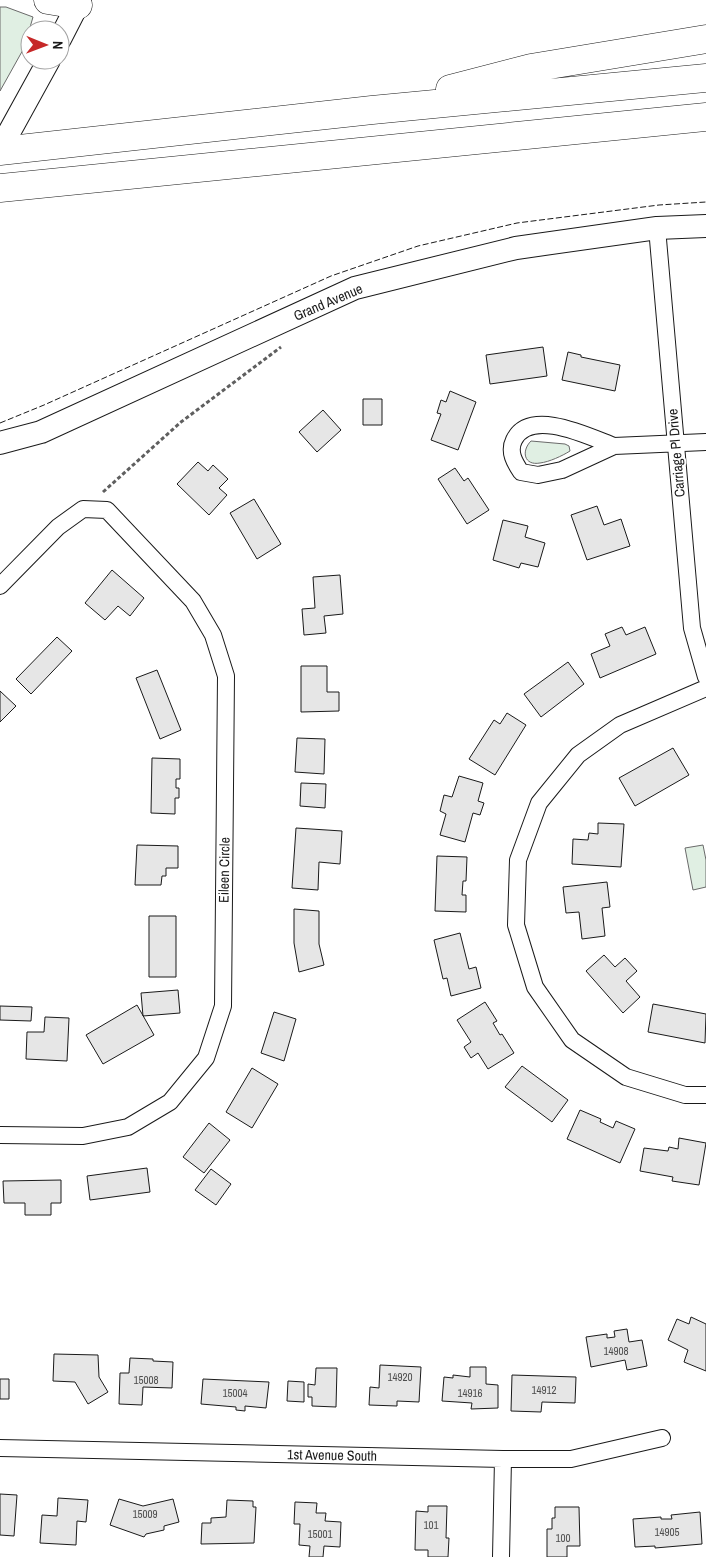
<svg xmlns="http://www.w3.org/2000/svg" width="706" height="1557" viewBox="0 0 706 1557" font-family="'Archivo Narrow',sans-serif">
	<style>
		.green { fill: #e0efe3; stroke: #6a6a6a }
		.building { fill: #e6e6e6; stroke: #1a1a1a }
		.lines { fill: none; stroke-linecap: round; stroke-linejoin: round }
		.street-casing { stroke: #1a1a1a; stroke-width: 18 }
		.secondary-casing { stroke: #1a1a1a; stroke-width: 24 }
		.highway-casing { stroke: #1a1a1a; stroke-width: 29 }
		.path { stroke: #5f5f5f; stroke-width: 3; stroke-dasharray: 4 2.5; stroke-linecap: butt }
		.street { stroke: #fff; stroke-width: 16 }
		.secondary { stroke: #fff; stroke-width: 22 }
		.highway { stroke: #fff; stroke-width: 28 }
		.fence { stroke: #1a1a1a; stroke-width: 1; stroke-dasharray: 6 2.5; stroke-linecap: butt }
		.labels { text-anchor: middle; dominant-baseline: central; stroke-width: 4; stroke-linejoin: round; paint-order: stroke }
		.number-label { font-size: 11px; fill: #4d4d4d }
		.street-label { font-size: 14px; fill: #1a1a1a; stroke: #fff }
	</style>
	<rect width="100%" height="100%" fill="#fff"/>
	<path class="green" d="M0,7h6l27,10 -9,31 -24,43z
		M531,441l34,3 4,2 1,5c-8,5 -21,11 -30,12 -16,3 -19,-12 -9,-22z
		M703,845l3,15v27l-13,3 -8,-42z"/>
	<path class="building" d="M543,347l4,29 -57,8 -4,-29z
		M568,352l13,3v2l39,8 -5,26 -53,-11z
		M450,391l26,11 -18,48 -27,-10 10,-26 -4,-1 4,-13 5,2z
		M363,399h19v26h-19z
		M323,410l18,20 -24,22 -18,-20z
		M198,462l10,9 5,-6 15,14 -9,9 8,7 -18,20 -32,-31z
		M455,468l9,13 4,-3 21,32 -22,14 -29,-45z
		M254,499l27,45 -24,15 -27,-46z
		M597,506l7,19 17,-6 9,27 -43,14 -16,-45z
		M503,520l25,6 -3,11 20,6 -7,24 -17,-4 -2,5 -26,-8z
		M112,570l32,28 -14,18 -12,-10 -13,14 -20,-17z
		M340,575l3,39 -19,2 2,17 -22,2 -2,-26 13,-1 -2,-31z
		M622,627l4,8 19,-8 11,27 -56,24 -9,-24 19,-8 -5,-12z
		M57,637l15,14 -41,43 -15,-15z
		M568,662l16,22 -43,33 -17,-23z
		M301,666h26v26h12v19l-38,1z
		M157,670l24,60 -21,9 -24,-61z
		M0,691l16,15 -16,16z
		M507,713l19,12 -31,50 -26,-16 25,-39 6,4z
		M297,738l28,1 -1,35 -29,-2z
		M673,748l16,27 -54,31 -16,-28z
		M152,758l28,1v20h-4v9h3v10h-4v16l-24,-1z
		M459,776l24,7 -5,18 6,2 -4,12 -7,-2 -8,29 -25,-7 6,-21 -6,-3 4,-16 8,2z
		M301,783l25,1 -1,24 -25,-2z
		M598,823l26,1 -3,43 -49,-3 1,-25 15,1 1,-7 9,1z
		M296,828l46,3 -2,33 -21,-2 -1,28 -26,-2z
		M137,845l41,1v22h-12v8h-4l-1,9h-26z
		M437,856l30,1 -1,24h-3l-1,14h4v17l-31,-1z
		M607,882l3,25 -8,1 3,28 -23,3 -3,-27 -13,1 -3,-26z
		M294,909l25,2v33l5,21 -25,7 -5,-29z
		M149,916h27v61h-27z
		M460,933l9,36 7,-2 5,21 -30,8 -4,-18 -4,1 -9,-39z
		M604,955l11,12 10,-9 12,13 -11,10 14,16 -17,16 -37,-42z
		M178,990l2,23 -37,3 -2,-23z
		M485,1002l12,19 -4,2 7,12 2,-1 12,19 -26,16 -10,-16 -7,5 -7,-11 7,-5 -14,-22z
		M653,1004l53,10 -1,29 -57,-11z
		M137,1005l17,30 -51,29 -17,-29z
		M0,1006l32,1 -1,14 -31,-1z
		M274,1012l22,7 -12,42 -23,-8z
		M45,1017l24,1 -2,43 -41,-2 1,-27h17z
		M522,1066l46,34 -16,22 -47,-35z
		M252,1068l26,16 -26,44 -26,-16z
		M580,1110l21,9 -1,3 13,6 3,-7 19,8 -15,34 -53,-24z
		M209,1123l21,17 -26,33 -21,-16z
		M679,1138l27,5 -7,42 -27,-4 1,-4 -33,-6 4,-23 24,3 1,-4 9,2z
		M147,1168l3,24 -60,8 -3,-24z
		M211,1169l20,15 -15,21 -21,-15z
		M61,1180v23h-10v12h-26v-12h-21l-1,-22z
		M691,1317l15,7v47l-22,-9 4,-12 -20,-10 9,-21 12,5z
		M627,1329l2,13 13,-2 5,26 -20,4 -2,-10 -34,7 -5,-30 21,-3v4l8,-1 -1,-6z
		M54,1354l44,1 1,22 9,15 -20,12 -13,-22 -22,-1z
		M130,1358l23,1v2l20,1 -1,26 -29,-1 -1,18 -23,-1 1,-31h9z
		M380,1365l41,2 -2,35 -22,-1v5l-28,-1 1,-18 9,1z
		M470,1367h16v17l12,1v23l-27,1 1,-6 -30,-2 2,-24 9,1v-3l17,2z
		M316,1368h21l-1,39 -24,-1v-9h-4v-13l7,1z
		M512,1375l64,2 -1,26 -33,-1 -1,10 -30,-1z
		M0,1379h9v20h-9z
		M203,1379l66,3 -3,26 -21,-2v5l-9,-1v-3l-35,-3z
		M288,1381l16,1v20l-17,-1z
		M0,1494l17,1 -3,41 -14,-1z
		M58,1498l30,2 -2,22 -9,-1 -1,24 -36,-2 2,-28 15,1z
		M119,1499l24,7 30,-7 6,23 -15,4v4l-18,4 -2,3 -34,-12z
		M227,1500l26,1v6h3l-2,36 -53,1 1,-21h9v-5l15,-1z
		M295,1502l22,1 -1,10h10l-1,8 16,1 -1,25 -16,-1 -1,11h-14l1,-11 -11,-1 1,-21h-6z
		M428,1506h19l-1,32h3l-1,19h-20v-7h-13l1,-39 12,1z
		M555,1507h24l1,39h-13v11h-20v-28h5v-11h3z
		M700,1512l2,32 -47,4v-2l-20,1 -2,-28 28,-2v2h11l-1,-4z"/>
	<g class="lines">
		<defs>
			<path id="street" d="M657,228l35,400 14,49
				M614,446c-24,-9 -84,-39 -100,-6 -6,12 1,23 7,32l17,3 24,-5 52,-24 92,-4
				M0,586l58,-59 25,-18 24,1 86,91 20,34 13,41 -3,330 -17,52 -36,44 -42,25 -45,9 -83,-1
				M706,688l-86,37 -42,30 -39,48 -21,57 -2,65 19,62 37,53 54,37 59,18h21
				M0,1448l503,11h68l91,-21
				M501,1557l2,-98"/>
			<path id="secondary" d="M60,39l20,-39
				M0,149l49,-89
				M0,443l41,-11 314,-144 161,-40 141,-20 49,-2"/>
			<path id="highway" d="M48,0l30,5
				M450,89l81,-21 175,-29
				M0,151l372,-41 334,-32
				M0,188l706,-71"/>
		</defs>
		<use href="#street" class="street-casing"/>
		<use href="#secondary" class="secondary-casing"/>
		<use href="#highway" class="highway-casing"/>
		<path class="path" d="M103,492l78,-70 100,-75"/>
		<use href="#street" class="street"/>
		<use href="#secondary" class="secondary"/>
		<use href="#highway" class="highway"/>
		<path class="fence" d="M0,423l44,-18 287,-129 87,-30 99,-23 142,-18 47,-3"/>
	</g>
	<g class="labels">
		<g class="number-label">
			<text x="616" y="1351">14908</text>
			<text x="400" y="1377">14920</text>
			<text x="146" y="1380">15008</text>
			<text x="544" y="1390">14912</text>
			<text x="235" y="1393">15004</text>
			<text x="470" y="1393">14916</text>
			<text x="145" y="1514">15009</text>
			<text x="431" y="1525">101</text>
			<text x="667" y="1532">14905</text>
			<text x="320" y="1534">15001</text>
			<text x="563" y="1538">100</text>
		</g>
		<g class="street-label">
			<text transform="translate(328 302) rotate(-23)">Grand Avenue</text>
			<text transform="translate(676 453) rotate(-95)">Carriage Pl Drive</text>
			<text transform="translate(224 870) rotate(-89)">Eileen Circle</text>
			<text transform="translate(332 1455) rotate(1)">1st Avenue South</text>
		</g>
	</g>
	<g transform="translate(45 45) rotate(91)"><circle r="24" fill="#ffffff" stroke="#a3a3a3"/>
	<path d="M0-4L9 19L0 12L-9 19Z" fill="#c62828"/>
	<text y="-8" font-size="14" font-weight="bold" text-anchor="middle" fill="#1a1a1a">N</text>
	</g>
</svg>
